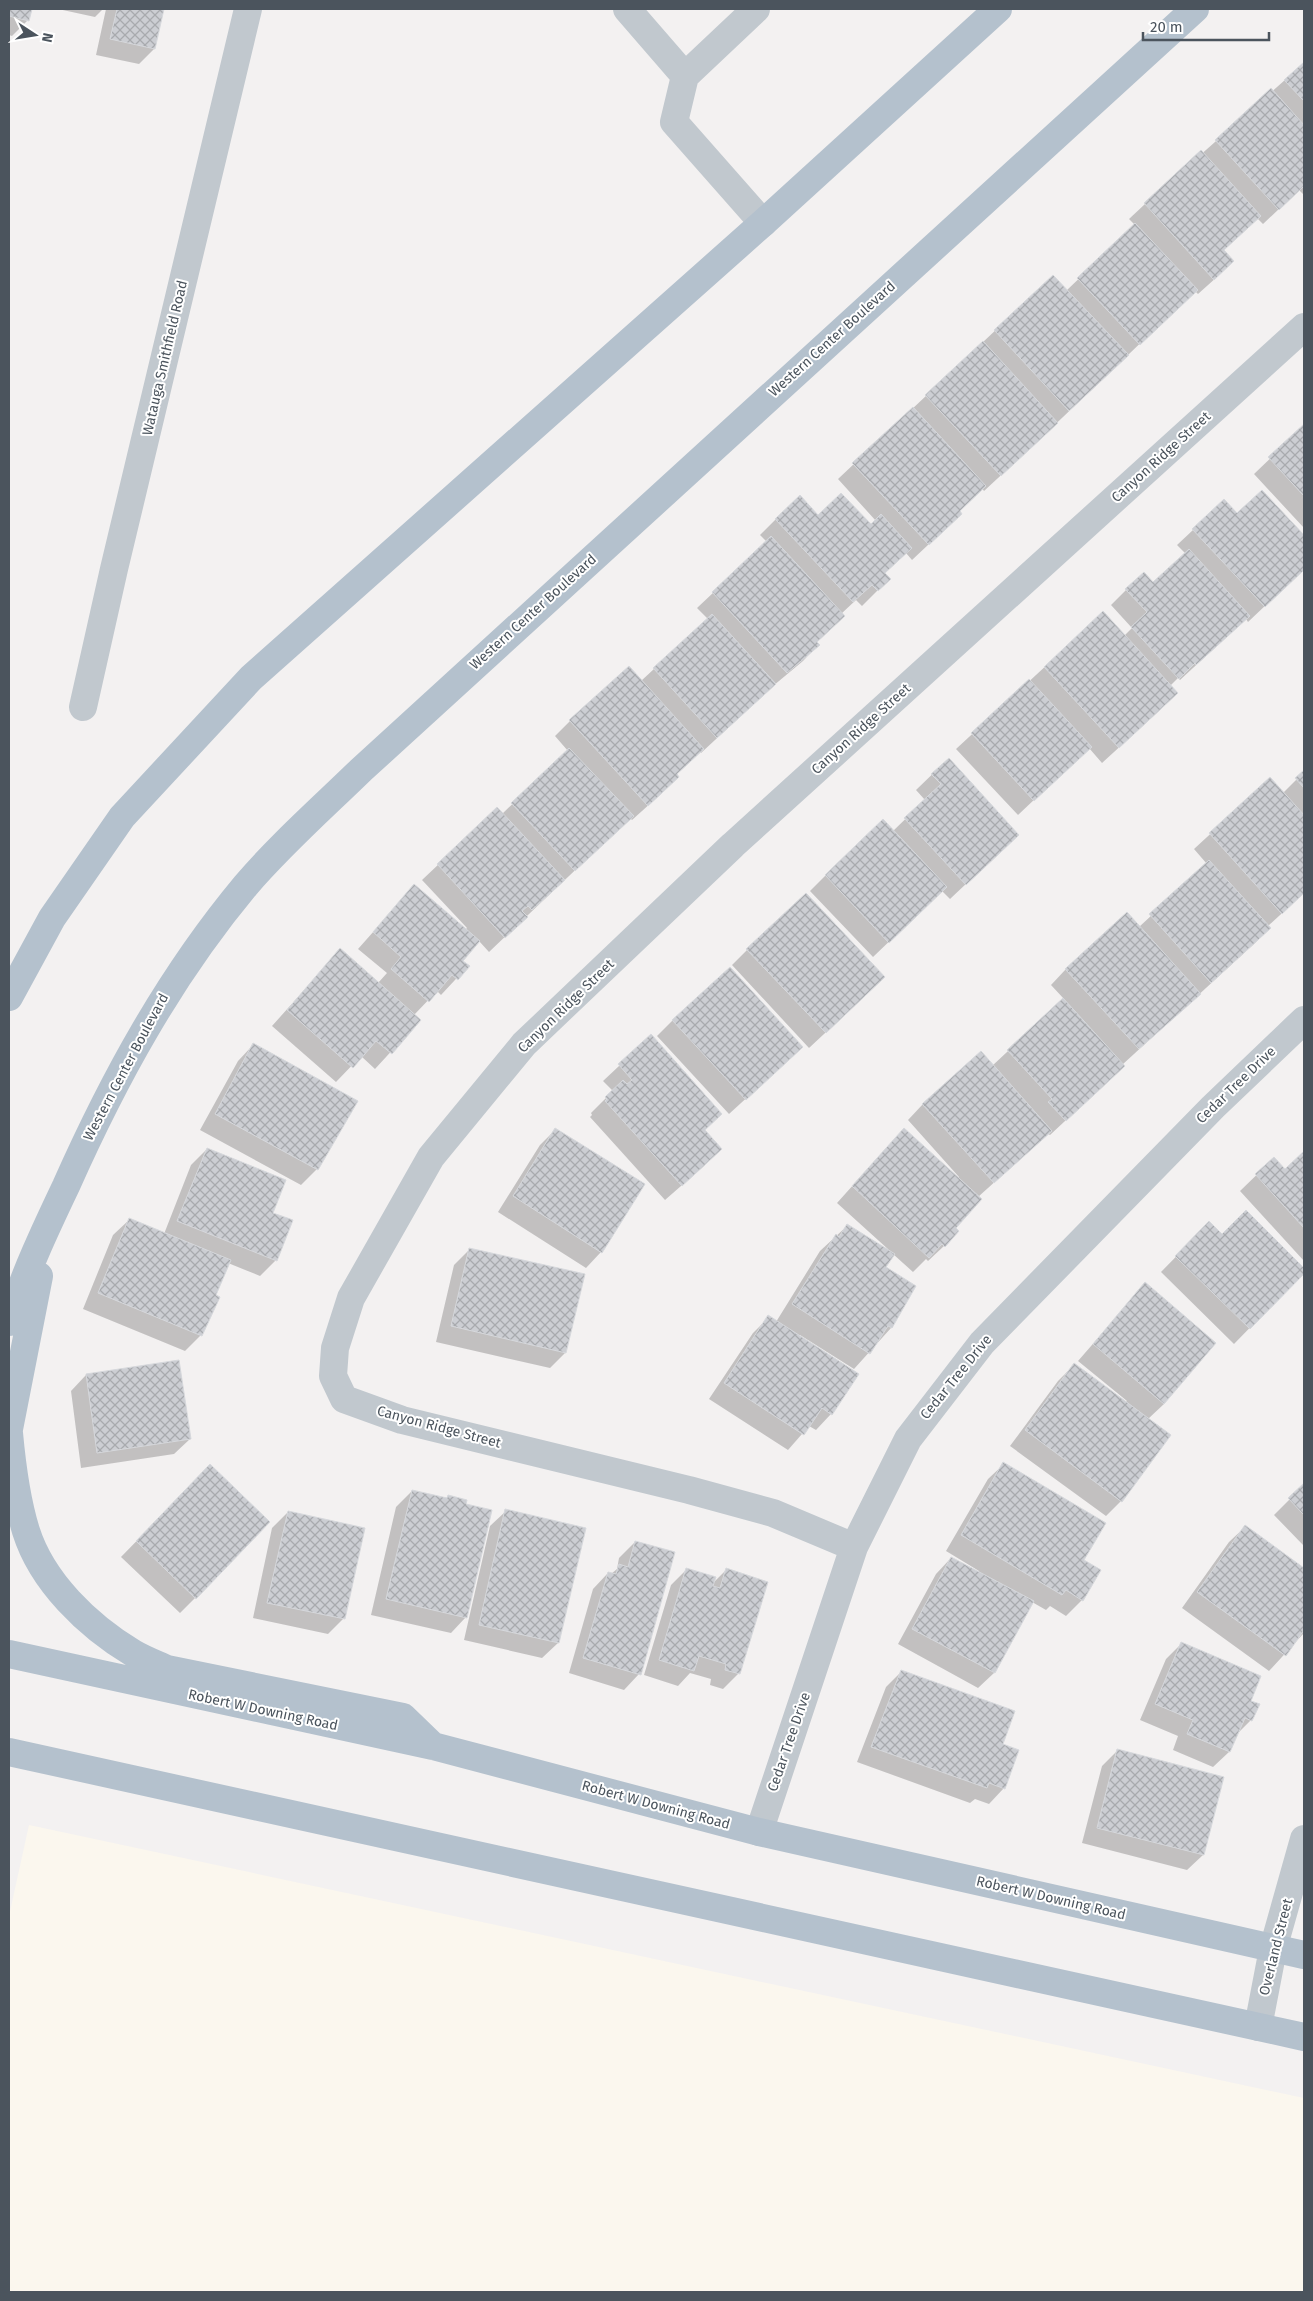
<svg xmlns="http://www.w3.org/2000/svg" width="1313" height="2301" viewBox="0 0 1313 2301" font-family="'Fira Sans',sans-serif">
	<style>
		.commercial { fill: #fbf7ee }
		.shadow { fill: #0003 }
		.building { fill: url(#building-cross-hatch); stroke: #d6d8dc }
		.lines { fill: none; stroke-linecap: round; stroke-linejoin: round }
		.minor { stroke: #c1c8ce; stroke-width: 28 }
		.major { stroke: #b4c1cd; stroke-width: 28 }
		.labels { text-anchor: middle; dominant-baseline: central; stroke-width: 4; stroke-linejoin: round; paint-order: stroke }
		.street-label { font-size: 14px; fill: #4b545d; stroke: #fff }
	</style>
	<defs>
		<pattern id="building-cross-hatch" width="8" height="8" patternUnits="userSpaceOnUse" patternTransform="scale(1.25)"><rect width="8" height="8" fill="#ccced3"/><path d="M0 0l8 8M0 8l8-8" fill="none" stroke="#a8aaae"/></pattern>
	</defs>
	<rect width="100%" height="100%" fill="#f3f1f1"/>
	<path class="commercial" d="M29,1825l1275,273v194h-1295v-376z"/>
	<path class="shadow" d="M9,9h21l-2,11 -16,16 -3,-1z
		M58,9h45l-8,8z
		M106,9h57l-9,40 -15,15 -43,-9z
		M1304,63v132l-5,-5 -36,34 -6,-6 -34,33 -6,26 -19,17 -3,-3 -154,147 -57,53 -2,-3 -24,23 -13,18 -33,31 -6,-7 -22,21 5,5 -27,27 -6,-6 -15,14 -25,28 2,3 -15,16 -30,25 -72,67 -1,-2 -24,24 -14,18 -30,27 -2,-2 -141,134 -10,-11 -18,20 7,5 -27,29 -4,-4 -23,24 6,5 -45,49 -14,-13 -25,26 -64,-56 68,-76 38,33 9,-10 -29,-24 56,-63 51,44 2,-2 -45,-48 75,-71 5,5 66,-63 -13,-15 15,-15 71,-40 67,-62 -11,-11 70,-66 -7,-7 16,-16 42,-2 53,9 5,-5 -38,-42 215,-203 13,15 69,-66 -6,-6 16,-15z
		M1304,426v102l-50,-54z
		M1262,492l42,45v32l-56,53 -2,-3 -66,61 -2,-2 -8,8 -9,23 -59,54 -13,-15 -71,67 -62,-66 147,-136 21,23 8,-8 -21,-23 15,-15 27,-6 33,-30 -9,-9 16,-15 44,-15z
		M948,759l54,91 -52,49 -8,-8 -69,66 -63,-66 16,-16 67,-44 32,-31 -9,-10z
		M1304,772v121l-36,33 2,2 -16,16 -132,121 -14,16 -58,54 -2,-1 -70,63 -24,31 -10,18 -16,15 -2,-2 -13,13 -20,-18 -9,13 31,19 -24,42 -37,41 -54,-34 -1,2 32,77 -15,16 -7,-4 -21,24 -79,-51 44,-66 16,-16 7,5 44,-71 27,-25 42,24 -52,-47 52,-58 69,33 1,-1 -51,-57 15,-16 69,-38 72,-67 -13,-14 15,-16 73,-42 68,-63 -13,-15 76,-70 13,14z
		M747,950l121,43 -59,55 -77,-83z
		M673,1020l113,42 -57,52 -72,-78z
		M651,1036l53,95 1,34 -40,35 -75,-83 2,-2 -1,-2 22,-22 -10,-10z
		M253,1045l64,124 -16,16 -101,-55 38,-69z
		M555,1130l46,122 -15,16 -88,-56 42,-67z
		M207,1149l69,111 -16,16 -32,-13 -27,72 -16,16 -102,-42 30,-74 16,-15 35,14 27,-69z
		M1304,1153v108l-64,-70 33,-32 12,12z
		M1246,1212l58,58v2l-70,72 -73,-72 48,-49 13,13z
		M470,1249l95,104 -15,15 -114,-26 18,-77z
		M1145,1284l19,120 -16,15 -27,82 -15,15 -96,-70 48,-65 16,-16 51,38 2,-2 -49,-40z
		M86,1375l104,64 -16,15 -93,14 -10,-77z
		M1004,1464l78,96v40l-16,16 -16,-10 -4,4 -14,-8 -38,71 -16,15 -80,-44 38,-70 15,-16 27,15 1,-2 -33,-20 42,-72z
		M195,1481v117l-15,15 -59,-56z
		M1304,1485v61l-30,-31z
		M412,1491l34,8 2,-2 18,120 -15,16 -80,-18 25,-108z
		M506,1511l78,18 -26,114 -16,15 -78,-18 26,-114z
		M288,1512l56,106 -16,16 -75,-16 19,-90z
		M1245,1527l59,42v64l-35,38 -87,-63 47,-66z
		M635,1542l4,132 -15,16 -55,-17 24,-84 15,-16 3,1 6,-5 2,-11z
		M686,1570l26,14 14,-14 13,103 -16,16 -13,-4 1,-6 -21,-6 -12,13 -34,-11 27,-90z
		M1181,1644l68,57 9,4 -7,15 -15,15 -7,17 -16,15 -40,-17 5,-14 -38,-16 26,-61z
		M902,1671l99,74 3,43 -15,16 -14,-5 -5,4 -113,-41 29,-75z
		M1117,1751l106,27 -20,77 -16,15 -105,-27 20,-77z"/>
	<path class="building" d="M9,9h23l-3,12 -20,-5z
		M117,9h47l-9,40 -45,-10z
		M1304,62v39l-20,-21z
		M1271,88l33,37v61l-25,24 -64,-70z
		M1201,150l60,66 -37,34 10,11 -20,19 -70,-77z
		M1135,223l63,67 -58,55 -63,-67z
		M1053,275l76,80 -60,56 -75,-81z
		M983,341l75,82 -57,53 -76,-81z
		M913,407l73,79 -26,25 2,3 -33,31 -77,-82z
		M1304,424v72l-36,-39z
		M1262,490l42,45v35l-39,37 -73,-78 32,-30 13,14z
		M841,493l30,31 10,-10 31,34 -27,25 6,6 -13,12 -6,-6 -19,17 -78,-83 25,-24 18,20z
		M771,536l74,80 -28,26 3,3 -33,28 -75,-81z
		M1189,549l61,67 -54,49 -1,-2 -16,16 -48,-52 16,-15 -22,-23 19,-17 9,10z
		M1103,611l75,82 -59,55 -75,-81z
		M712,614l64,70 -59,54 -64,-70z
		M629,666l75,83 -27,25 2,3 -31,29 -79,-86z
		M1029,679l63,68 -58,54 -63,-68z
		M569,748l65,68 -59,55 -64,-68z
		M949,758l70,77 -53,50 -62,-67 37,-34 -10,-10z
		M1304,770v18l-9,-10z
		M1270,777l34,38v78l-22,21 -73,-81z
		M497,807l68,73 -33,30 -4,-4 -6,5 6,6 -23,21 -68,-74z
		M883,819l64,68 -58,56 -64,-68z
		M1209,860l62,68 -60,55 -62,-69z
		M414,884l66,57 -17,20 7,5 -12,14 -6,-5 -23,27 -38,-33 10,-12 -28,-25z
		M806,893l79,84 -59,56 -80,-84z
		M1127,912l74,82 -62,55 -74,-80z
		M340,948l81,72 -29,34 -16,-13 -23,27 -66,-58z
		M730,967l73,80 -57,53 -74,-80z
		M1063,998l62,68 -59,55 -18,-19 4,-3 -45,-49z
		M651,1034l71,80 -17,16 17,19 -40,37 -77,-85 2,-2 -2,-2 18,-17 4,4 5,-4 -14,-16z
		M253,1043l105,58 -40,69 -103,-56z
		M981,1051l71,80 -58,52 -72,-79z
		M555,1128l90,56 -43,69 -89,-57z
		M904,1128l78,71 -26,29 3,3 -14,16 -3,-3 -13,14 -77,-72z
		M207,1148l79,32 -13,33 20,7 -16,41 -100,-40z
		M1304,1151v77l-49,-54 19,-17 11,12z
		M1246,1210l58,58v6l-54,55 -75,-73 34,-35 13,13z
		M129,1218l102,42 -15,35 4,2 -18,39 -104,-43z
		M847,1224l48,30 -9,13 30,19 -24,42 -4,-2 -18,28 -78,-50 44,-70 3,3z
		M469,1248l116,26 -19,79 -115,-27z
		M1145,1282l71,61 -52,61 -71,-60z
		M768,1315l91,59 -27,41 -10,-7 -18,27 -80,-52z
		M179,1360l12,79 -94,14 -11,-79z
		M1074,1363l97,72 -49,67 -97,-72z
		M1003,1462l103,61 -22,37 17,10 -18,31 -17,-11 -4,5 -101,-60z
		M210,1464l60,58 -74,77 -60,-58z
		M1304,1483v32l-16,-17z
		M412,1490l35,8 1,-3 19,5 -1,4 26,6 -25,108 -81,-19z
		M505,1509l81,19 -27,115 -80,-18z
		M288,1511l77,17 -20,91 -78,-16z
		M1245,1525l59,43v62l-18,26 -89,-64z
		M635,1541l40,11 -34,123 -58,-17 25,-86 8,2 3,-10 9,3z
		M951,1557l83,44 -39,72 -83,-44z
		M686,1568l30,9 -3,9 7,2 6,-20 42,14 -28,92 -15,-4 1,-6 -27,-8 -5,15 -35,-11z
		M1181,1642l80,34 -10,25 9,3 -8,17 -7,-3 -15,34 -43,-18 6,-14 -38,-16z
		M901,1670l114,41 -12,33 16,6 -14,39 -16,-6 -2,5 -116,-41z
		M1117,1749l107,28 -20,78 -107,-27z"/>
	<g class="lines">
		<path class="minor" d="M627,9l58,67
			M756,9l-71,67 -11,46 89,101
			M83,707l31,-138 134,-560
			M854,1547l-81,-34 -84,-23 -287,-70 -58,-21 -11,-23 2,-28 16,-50 80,-141 93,-113 209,-199 571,-518
			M759,1832l95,-285 54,-108 74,-96 231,-236 91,-87
			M1258,2027l15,-78 31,-110"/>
		<path class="major" d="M9,997l43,-79 70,-101 129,-139 512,-455 235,-214
			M9,1322c15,-47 36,-92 57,-136 48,-108 104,-210 180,-301 35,-41 76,-77 115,-115l834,-761
			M9,1429l30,-153
			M9,1433c3,33 7,66 17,98 16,51 62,95 107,122 10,6 23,11 34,16l236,48 30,29
			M9,1654l424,92 326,86 545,123
			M9,1752l1295,285"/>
	</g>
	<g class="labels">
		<g class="street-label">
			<text transform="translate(832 339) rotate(-42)">Western Center Boulevard</text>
			<text transform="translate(165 358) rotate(-77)">Watauga Smithfield Road</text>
			<text transform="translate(1161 457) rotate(-42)">Canyon Ridge Street</text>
			<text transform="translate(533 612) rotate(-42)">Western Center Boulevard</text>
			<text transform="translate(861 729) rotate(-42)">Canyon Ridge Street</text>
			<text transform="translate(566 1006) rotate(-44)">Canyon Ridge Street</text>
			<text transform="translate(126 1067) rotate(-62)">Western Center Boulevard</text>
			<text transform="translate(1236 1085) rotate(-44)">Cedar Tree Drive</text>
			<text transform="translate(956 1377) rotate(-51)">Cedar Tree Drive</text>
			<text transform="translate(439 1427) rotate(15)">Canyon Ridge Street</text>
			<text transform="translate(263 1710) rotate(12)">Robert W Downing Road</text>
			<text transform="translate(789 1742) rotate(-71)">Cedar Tree Drive</text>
			<text transform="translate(656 1805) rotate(15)">Robert W Downing Road</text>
			<text transform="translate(1051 1898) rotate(13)">Robert W Downing Road</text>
			<text transform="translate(1276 1947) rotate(-76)">Overland Street</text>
		</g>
	</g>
	<rect width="1313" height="2301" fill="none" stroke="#4b545d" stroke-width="20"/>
	<g transform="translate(35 35) rotate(102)" stroke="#ffffff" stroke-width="4" paint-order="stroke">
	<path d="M0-4L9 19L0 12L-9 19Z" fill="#4b545d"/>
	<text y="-8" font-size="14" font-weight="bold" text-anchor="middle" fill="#4b545d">N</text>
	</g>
	<path d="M1143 32v8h126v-8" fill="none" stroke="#4b545d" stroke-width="2.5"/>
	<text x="1150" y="32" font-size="15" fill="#4b545d" stroke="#ffffff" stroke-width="4" paint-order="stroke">20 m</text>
</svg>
